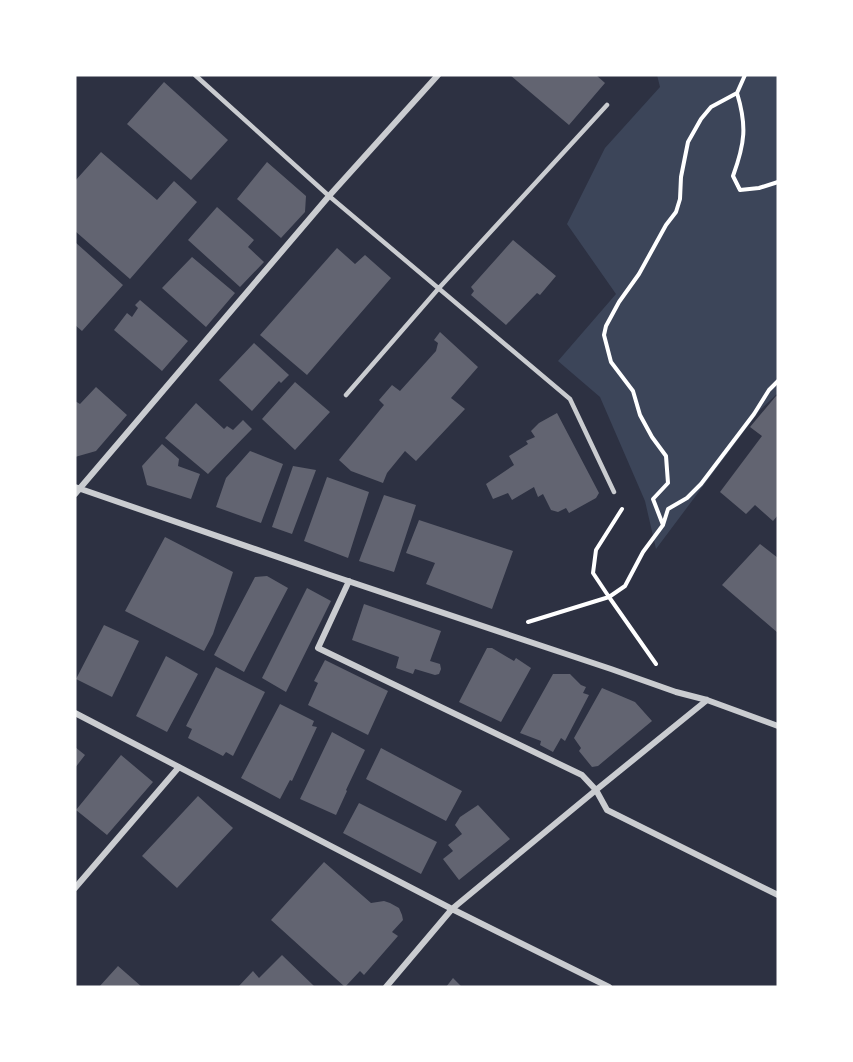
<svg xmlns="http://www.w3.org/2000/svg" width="853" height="1062" viewBox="0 0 853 1062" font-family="Spectral,serif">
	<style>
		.green { fill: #3c4559 }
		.building { fill: #626471 }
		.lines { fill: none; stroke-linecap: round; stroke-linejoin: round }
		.path { stroke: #fff; stroke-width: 4 }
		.service { stroke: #caccd0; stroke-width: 4.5 }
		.minor { stroke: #caccd0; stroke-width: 6 }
	</style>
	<rect width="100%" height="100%" fill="#2d3142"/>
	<path class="green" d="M657,75h121v318l-18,17 -104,139 -11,-48 -45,-104 -42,-36 58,-67 -49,-70 38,-76 55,-61z"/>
	<path class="building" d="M510,75h86l9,8 -36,42z
		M164,82l64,58 -37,40 -64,-56z
		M101,152l56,48 17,-19 23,21 -67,77 -55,-48v-50z
		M267,162l39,34 -1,16 -24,26 -44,-39z
		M217,207l37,33 -6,7 16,15 -24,25 -52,-47z
		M513,240l43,36 -16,19 -3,-2 -31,32 -35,-30 3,-4 -3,-4z
		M75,242l48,43 -41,46 -7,-6z
		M337,248l18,16 10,-9 26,23 -84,97 -47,-40z
		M192,257l43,36 -29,34 -44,-39z
		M140,300l48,41 -26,30 -48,-41 13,-17 5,4 6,-9 -3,-3z
		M440,332l38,35 -27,31 14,11 -49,52 -11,-10 -18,22 -4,10 -32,-12 -12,-11 45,-55 -5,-5 13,-15 8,6 36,-40 2,-8 -4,-3z
		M254,343l35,32 -8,8 -2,-2 -27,30 -33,-31z
		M295,382l35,30 -35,38 -33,-31z
		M96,387l31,28 -31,36 -21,6v-56l5,3z
		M776,396l2,1v118l-5,6 -18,-16 -9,9 -26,-22 42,-56 -12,-9z
		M196,403l28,26 3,-3 6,4 10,-10 9,9 -44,45 -43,-36z
		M557,413l42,80 -3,5 -27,15 -3,-5 -8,4 -7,-2 -8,-16 -5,3 -4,-10 -22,13 -4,-7 -15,6 -7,-15 28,-19 -5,-9 19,-12 -2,-3 9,-4 -4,-6 8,-8z
		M162,444l17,15 -1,7 22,8 -9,25 -44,-14 -5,-19z
		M250,451l33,13 -22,59 -45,-16 10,-29z
		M293,466l23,4 -24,64 -20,-7z
		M327,477l42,15 -21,66 -44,-17z
		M384,495l32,10 -22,67 -35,-11z
		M419,520l94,31 -21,58 -66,-25 9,-21 -29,-10z
		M165,537l68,35 -20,62 -9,17 -79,-40z
		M760,544l18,14v75l-56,-48z
		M267,576l21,12 -44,84 -30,-17 41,-78z
		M307,588l24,13 -45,91 -24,-14z
		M364,604l77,27 -11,30 10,3 1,5 -2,5 -4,1 -20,-6 -2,5 -17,-6 3,-11 -47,-17z
		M104,625l35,16 -27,56 -36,-18z
		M487,648h5l22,13 2,-3 15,10 -30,54 -42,-20z
		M166,656l32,18 -31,58 -31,-16z
		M325,660l63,31 -20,44 -60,-30 10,-22 -4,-2z
		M216,667l49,25 -32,64 -7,-4 -3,4 -35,-18 4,-9 -6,-3z
		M553,674h17l11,11 5,2 -3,6 6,2 -24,46 -4,-3 -8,14 -13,-7 1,-4 -21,-8z
		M602,688l33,14 17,19 -54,45 -6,1 -13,-16 2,-3 -7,-10z
		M280,704l34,17 -2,5 5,1 -25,54 -2,-1 -10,19 -39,-21z
		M332,732l33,18 -19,40 1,1 -11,24 -36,-16z
		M75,747l10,8 -10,13z
		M381,748l81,43 -16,30 -80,-42z
		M121,755l32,27 -46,53 -31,-25z
		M198,796l35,32 -56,60 -35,-32z
		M359,803l78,39 -16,32 -78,-41z
		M478,805l32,34 -51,41 -16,-21 10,-8 -5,-6 14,-11 -7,-9 5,-8z
		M324,862l47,41 13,-2 6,2 9,5 3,7 1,5 -11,12 6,4 -34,39 -4,-4 -15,16 -74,-67z
		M282,955l33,32h-77l15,-16 6,7z
		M118,966l24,21h-43z
		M453,978l9,9h-16z"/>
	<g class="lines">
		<path class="path" d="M737,93c10,33 8,50 -4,83l7,14 19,-2 19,-6
			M622,509l-26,41 -3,23 16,24 16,-11 18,-34 20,-27 5,-16 19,-11 14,-14 53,-70 15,-24 9,-9
			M663,525l-10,-26 15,-16 -2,-27 -14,-19 -12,-22 -7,-24 -22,-29 -7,-27 2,-9 13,-24 20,-28 27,-49 10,-13 4,-13 1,-22 7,-35 13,-23 10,-12 26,-14 8,-18
			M528,622l81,-25 47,67"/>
		<path class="service" d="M195,75l134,121 241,203 44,93
			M346,395l93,-107 168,-183"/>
		<path class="minor" d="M75,487l255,88 281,94 65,23 31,8 71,26
			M75,494l254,-298 109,-121
			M349,581l-31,67 264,127 14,15 11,20 171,85
			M75,713l377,196 157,78
			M75,888l104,-121
			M386,987l66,-78 144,-119 111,-90"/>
	</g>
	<rect width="853" height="1062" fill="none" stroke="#ffffff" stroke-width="153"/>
</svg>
